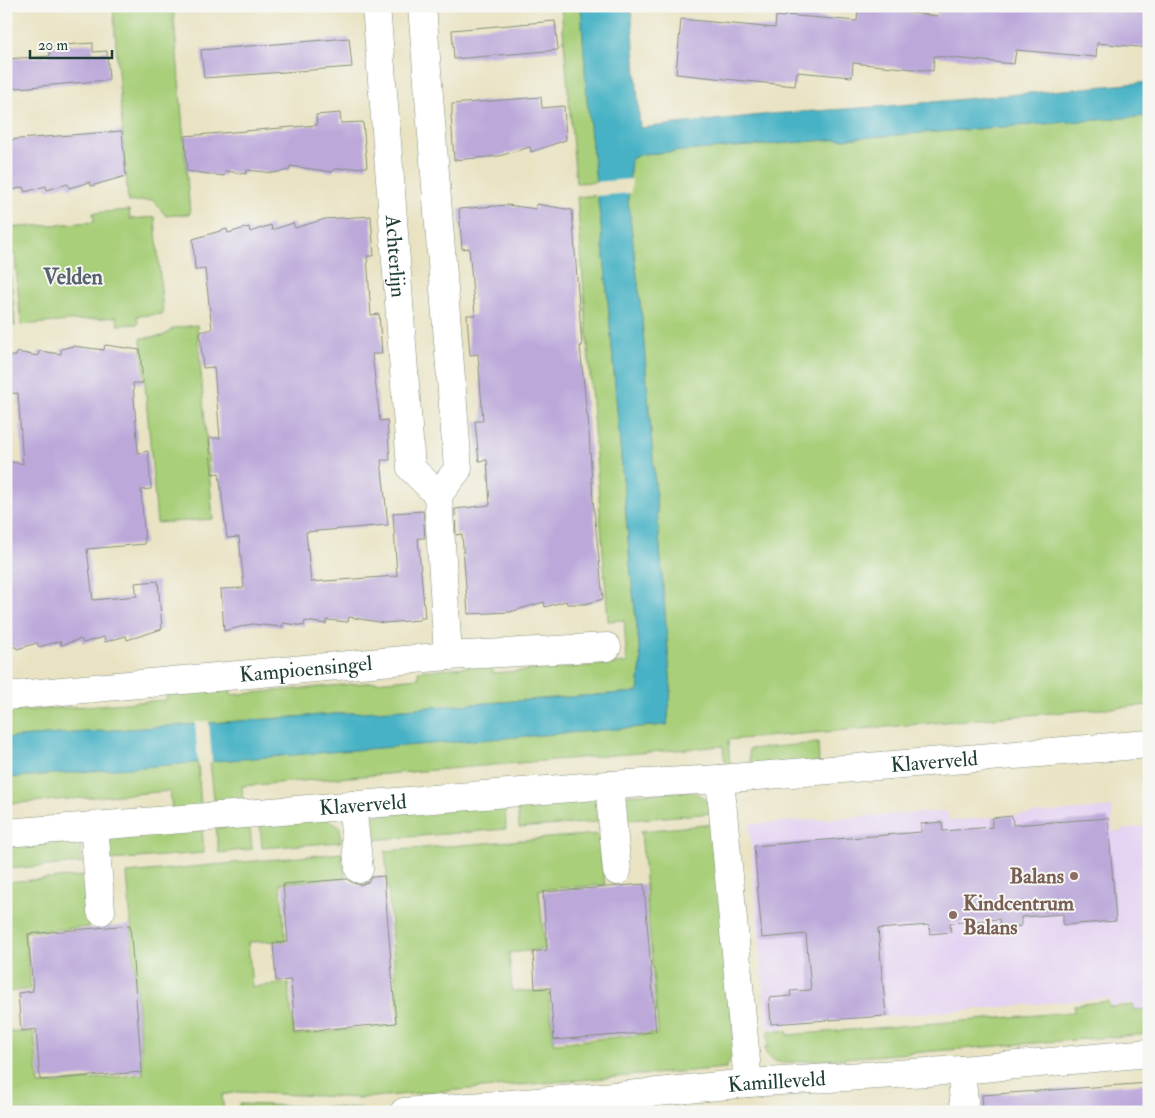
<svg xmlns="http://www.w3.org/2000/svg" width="1155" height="1118" viewBox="0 0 1155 1118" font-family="'IM FELL Double Pica',serif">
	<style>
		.built { fill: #e4d3f2 }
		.green { fill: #a9cf7a; stroke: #648657 }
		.water { fill: #47b2c5; stroke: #33787c }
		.pier { fill: #e9e3c3 }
		.building { fill: #bca9da }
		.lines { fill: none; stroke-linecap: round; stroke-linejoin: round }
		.minor-casing { stroke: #84907c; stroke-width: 29 }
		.minor { stroke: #fff; stroke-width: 28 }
		.education-dot { fill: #8d6e63; stroke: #f6f6f2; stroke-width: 2 }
		.labels { text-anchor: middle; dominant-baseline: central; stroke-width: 4; stroke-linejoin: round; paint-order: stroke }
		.street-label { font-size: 21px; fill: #1f3d34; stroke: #f6f6f2 }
		.education-label { font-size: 21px; font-weight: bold; fill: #785e54; stroke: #f6f6f2; text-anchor: end }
		.neighbourhood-label { font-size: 22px; font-weight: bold; fill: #56636e; stroke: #f6f6f2 }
	</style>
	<rect width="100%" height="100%" fill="#f6f6f2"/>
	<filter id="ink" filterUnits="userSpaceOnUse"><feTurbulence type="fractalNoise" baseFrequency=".02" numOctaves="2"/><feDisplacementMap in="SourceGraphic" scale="10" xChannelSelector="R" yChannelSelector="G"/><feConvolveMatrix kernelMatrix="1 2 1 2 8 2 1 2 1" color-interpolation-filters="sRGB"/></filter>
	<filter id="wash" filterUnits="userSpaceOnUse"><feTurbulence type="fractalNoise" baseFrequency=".0096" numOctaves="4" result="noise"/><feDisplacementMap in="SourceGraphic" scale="20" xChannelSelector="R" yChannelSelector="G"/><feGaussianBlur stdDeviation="1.12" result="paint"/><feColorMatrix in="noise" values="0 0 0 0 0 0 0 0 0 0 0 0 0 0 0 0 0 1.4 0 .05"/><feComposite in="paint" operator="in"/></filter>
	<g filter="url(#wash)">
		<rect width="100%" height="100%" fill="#e9e3c3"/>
		<path class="built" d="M1112,807l1,25 36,-7v184l-15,1 -1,-7 -23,3 -1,-8 -323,27v3l-19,1 -18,-205 198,-13 2,10z"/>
		<path class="green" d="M113,6h60l17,208 -24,2 -13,-16 -25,2z
			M561,6h20l6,93 9,83 -20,1z
			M1149,116v589l-421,35 2,26 -5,-1 -2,-19 -481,40 1,19 -28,2 -5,-46 457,-36 4,-36 -29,-371 -14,-118 3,-41 11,-5z
			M598,195l7,71 26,309 10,87 -3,30 -632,46v-26l160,-12 1,-7 63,-6 1,8 188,-17 -1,-7 74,-6 1,8 134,-10 -3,-43 -16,1 -31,-424z
			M129,210l1,9 25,-2 8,97 -26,2 1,8 -20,1 -1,-8 -96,8 -6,-71h-6l6,72h-9v-98l88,-6 -1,-9z
			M197,325l16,194 -56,4 -16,-185 22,-2 11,-8z
			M818,743l1,19 -69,6 -1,-19z
			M198,762l3,46 -29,3 -2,-20 -164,13v-27z
			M691,791c13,6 17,9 22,22l-97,8 5,-26z
			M596,797l2,25 -79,6 -2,-25z
			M505,804l1,25 -147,12 6,-25z
			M327,819l13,8 1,15 -79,6 -2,-24z
			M715,824l19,226 -8,18 -365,30 -124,-6 -15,3 2,17h-218v-80h28l5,53 104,-11 -16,-201 215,-20 3,25 -65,5 6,58 -38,1 4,45 36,-4 6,52 105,-10 -14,-174 213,-17 7,51 -66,5 6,59 -36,4 3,38h36l6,52 104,-10 -17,-202z
			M248,825l2,3 2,21 -33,4 -3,-25z
			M202,829l2,24 -94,7 -2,-23z
			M80,839l3,24 -77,6v-24z
			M84,876l5,51 -64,5 6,57 -25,3v-110z
			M1108,1001l1,6 25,-2v5l15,-1v25l-366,29c-10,-1 -16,-5 -19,-16h4v-16h19l1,4 286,-23v-7z
			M239,1104l123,4 -47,4h-76z"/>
		<path class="water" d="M581,6h50l9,122 131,-14 118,-8 260,-24v34l-507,38 -11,5 -3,41 14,118 29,371 -4,36 -661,53v-40l632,-46 3,-30 -10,-87 -26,-309 -18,-167z"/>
		<path class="pier" d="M632,179l-1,14 -36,3 -1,-14z
			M209,721l3,42 -14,1 -3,-42z"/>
		<g id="blocks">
			<path class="building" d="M939,6h210v42l-52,-5 -1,14 -80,-7 -2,14 -80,-8 -1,15 -80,-8 -1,14 -55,-5 -2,14 -119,-12 5,-55 94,9 1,-12 8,1 1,-2 72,6 1,-11 8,1v-3l72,8z
				M555,21l3,29 -104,9 -2,-29z
				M349,38l3,29 -148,11 -3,-28z
				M93,43v9l14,-1 2,29 -103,9v-30l44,-3 -1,-10z
				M541,97l1,11 22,-2 2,34 -35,12 -1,-5 -31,9 -45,4 -3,-45h1v-11z
				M340,113l1,10 22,-1 4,45 -33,2 -1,3 -43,-6v4l-17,3 -26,-3 -1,4 -21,-3 -1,5 -37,-5 -2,-35 132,-11 -1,-10z
				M122,131l4,45 -35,10 -1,-4 -21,6 -1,-4 -21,6 -1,-4 -21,6 -2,-5 -17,5v-52z
				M536,204l36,6 10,136h-2l7,70h1l5,84 10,99 -18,5h-18l-1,-3 -21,6 -1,-5 -34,10 -42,2 -6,-80 -6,1 -1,-26 35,-4 -3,-45 -8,1 -4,-40h8l-5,-67 -8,1 -3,-40h8l-6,-67 -7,1 -3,-40 48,-4 29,4z
				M371,216l3,40h-7l4,59 8,-1 3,40h-10l8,67 7,-1 3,40h-9l7,65 -82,7 5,50 86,-6 -4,-63 30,-2 2,27h-7l7,80h-5v2l-36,3 -35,-6 -1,5 -21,-2 -1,4 -21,-3 -1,5 -21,-3 -1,4 -30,-3 -28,7 -3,-42 23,-1 -5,-51 -12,1 -8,-65 -7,1 -3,-36h11l-6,-71 -11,1 -3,-36 12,-3 -7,-60 -10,1 -2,-31 34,-10 1,4 21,-6 1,5 21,-7 1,5 21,-7 2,5 30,-9z
				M105,345l35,5 3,33h-10l5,70 10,-2 3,38 -10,1 4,54 -58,5 6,51 44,-4 -2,-13 23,-2 4,48 -35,11 -1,-4 -21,6 -1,-5 -21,6 -2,-4 -20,6 -1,-4 -21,6 -2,-4 -20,6 -1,-2h-10v-186l17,3 -5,-71 -12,1v-38h10l1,-4 21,4 1,-5 22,3v-5l12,-3 31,4z
				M1012,816l1,9 95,-7 8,103 -53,4v-11l-42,3v9l-20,2 -2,-9 -49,4 1,9 -21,2 -1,-9 -51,4 8,87 -115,8 -2,-26 22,-2 -1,-5 21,-1 -5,-56 -44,4 -8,-92 167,-14v-8l21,-2 1,9 49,-4v-9z
				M384,876l12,147 -101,9 -4,-52 -15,1 -3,-38 15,-1 -5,-58 64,-5 6,4 7,2 8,-3 4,-5z
				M644,884l12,148 -102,8 -4,-52 -15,1 -2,-37 14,-2 -4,-58z
				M130,925l12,147 -102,8 -4,-51 -15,2 -3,-38 15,-2 -5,-57z
				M1149,1083v29h-166l-1,-17z"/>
		</g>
	</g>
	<g filter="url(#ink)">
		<use href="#blocks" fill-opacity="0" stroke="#84907c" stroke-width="1"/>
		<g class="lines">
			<defs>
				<g id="minor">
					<path id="s1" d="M376,6l15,186 20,276 27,27"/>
					<path d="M422,6l36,463 -20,26 10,161"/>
					<path id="s2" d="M6,696l442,-40 159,-9"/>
					<path d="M720,779l28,304"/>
					<path d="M609,785l8,86"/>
					<path d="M352,805l7,64"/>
					<path d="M94,825l7,86"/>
					<path id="s3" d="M6,833l603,-48 111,-6 429,-35"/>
					<path d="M961,1070l4,42"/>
					<path id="s4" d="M404,1112l224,-17 120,-12 213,-13 188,-17"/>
				</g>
			</defs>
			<use href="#minor" class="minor-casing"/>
			<use href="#minor" class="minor"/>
		</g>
	</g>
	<g class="education-dot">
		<circle cx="1074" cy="876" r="5"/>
		<circle cx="953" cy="915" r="5"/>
	</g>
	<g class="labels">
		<g class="street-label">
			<text stroke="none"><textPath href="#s1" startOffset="251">Achterlijn</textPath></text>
			<text stroke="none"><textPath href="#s2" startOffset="301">Kampioensingel</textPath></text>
			<text stroke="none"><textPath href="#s3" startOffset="931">Klaverveld</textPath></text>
			<text stroke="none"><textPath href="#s3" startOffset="358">Klaverveld</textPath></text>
			<text stroke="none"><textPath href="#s4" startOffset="374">Kamilleveld</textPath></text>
		</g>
		<g class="education-label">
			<text x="1064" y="876">Balans</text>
			<text x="963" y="903" text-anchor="start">Kindcentrum<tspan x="963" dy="24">Balans</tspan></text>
		</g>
		<g class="neighbourhood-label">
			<text x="73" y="277">Velden</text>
		</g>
	</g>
	<rect width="1155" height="1118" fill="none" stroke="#f6f6f2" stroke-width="25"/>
	<path d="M30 50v8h82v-8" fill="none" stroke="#1f3d34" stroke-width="2.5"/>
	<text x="38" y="50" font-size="15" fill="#1f3d34" stroke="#f6f6f2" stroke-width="4" paint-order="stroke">20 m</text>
</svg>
